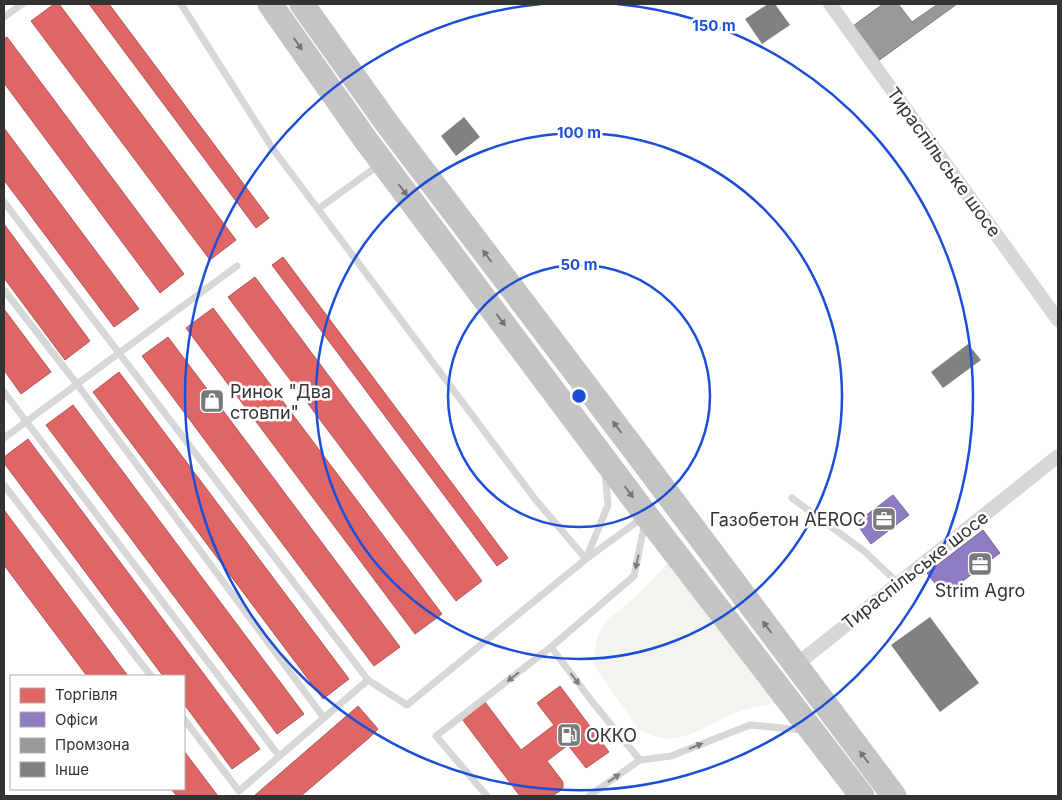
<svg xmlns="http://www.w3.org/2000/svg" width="1062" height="800" viewBox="0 0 1062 800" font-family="Inter,sans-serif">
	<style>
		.green { fill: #f1f5ed }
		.shops { fill: #e06666; stroke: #ac5757 }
		.offices { fill: #8e7cc3; stroke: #736698 }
		.industry { fill: #999; stroke: #7a7a7a }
		.building { fill: #818181 }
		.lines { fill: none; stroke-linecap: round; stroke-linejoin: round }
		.lane { stroke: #d7d7d7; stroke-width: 7 }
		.street { stroke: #d7d7d7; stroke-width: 14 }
		.highway { stroke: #c4c4c4; stroke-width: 25 }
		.oneway { fill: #747474 }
		.oneway2 { fill: #7d7d7d }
		.ring { fill: none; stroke: #1d4ed8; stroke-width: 2.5 }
		.labels { text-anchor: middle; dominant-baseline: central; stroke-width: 5; stroke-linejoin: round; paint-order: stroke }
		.street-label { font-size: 18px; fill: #333; stroke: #fff }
		.poi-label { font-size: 18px; fill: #333; stroke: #fff; text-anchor: start }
		.centre { fill: #1d4ed8; stroke: #fff; stroke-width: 2.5 }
		.ring-label { font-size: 15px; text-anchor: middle; font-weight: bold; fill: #1d4ed8; stroke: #fff; stroke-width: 5; stroke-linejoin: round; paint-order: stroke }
	</style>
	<rect width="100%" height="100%" fill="#fff"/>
	<path class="green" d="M668,563l109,140c-14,3 -29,5 -42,10 -36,14 -60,41 -98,14l-42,-60 -2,-6 3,-16 3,-12 5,-8 5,-7 23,-18z"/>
	<path class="shops" d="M54,4h5l177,236 -26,20 -179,-239z
		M89,4h20l160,214 -13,10z
		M7,37l177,237 -24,19 -156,-210v-44z
		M4,128l135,181 -25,18 -110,-147z
		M4,224l86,117 -25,19 -61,-82z
		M283,257l225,301 -11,8 -225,-301z
		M255,277l227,304 -26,20 -228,-304z
		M213,308l229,306 -27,20 -229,-306z
		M4,309l47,63 -30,22 -17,-24z
		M168,337l232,310 -26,19 -232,-310z
		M119,372l230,307 -26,20 -230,-307z
		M73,405l231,309 -27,20 -231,-309z
		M28,439l232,310 -28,20 -48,-65v-28h-21l-159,-213v-6z
		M4,510l124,166h-41l-83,-111z
		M560,686l49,66 -23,16 -18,-23 -21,16 16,21v5l-3,4 -8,5h-32l-58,-77 23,-17 36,48 33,-25 -17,-22z
		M358,706l20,23 -9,9 -68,58h-47z
		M184,751l34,45h-41l-6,-7h13z"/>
	<path class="offices" d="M893,495l16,20 -38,29 -15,-21z
		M983,530l17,23 -56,42 -17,-22z"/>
	<path class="industry" d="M883,4h15l14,18 26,-18h19l-79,57 -25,-35z"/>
	<path class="building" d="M768,4h7l15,21 -28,19 -17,-25z
		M464,117l16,20 -24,19 -15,-20z
		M968,344l13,16 -38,28 -12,-16z
		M930,617l49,66 -39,29 -49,-67z"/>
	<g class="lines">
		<path class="lane" d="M181,4l92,145 262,350 51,60
			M4,17l18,-13
			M4,202l364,478
			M318,209l61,-44
			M4,290l73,94 247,334
			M4,392l275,364
			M4,438l233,-172
			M4,485l147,191
			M792,498l72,53 34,32
			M645,522l-11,54 -83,71 43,57 46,56 31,-4 79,-31 53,5
			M586,559l22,-54 -3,-31
			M184,719l55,72 129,-111 39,25 179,-146 56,-41
			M487,796l-51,-60 115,-89
			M589,796l51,-36"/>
		<path class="street" d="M830,4l228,316
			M796,665l262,-209"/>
		<path class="highway" d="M270,4l95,135 281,376 216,281
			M302,4l84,118 247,326 261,348"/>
	</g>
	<defs><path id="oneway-solid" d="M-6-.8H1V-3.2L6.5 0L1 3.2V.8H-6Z" transform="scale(1.25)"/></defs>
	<g class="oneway">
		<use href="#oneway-solid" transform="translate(298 44) rotate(55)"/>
		<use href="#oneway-solid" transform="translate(403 190) rotate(53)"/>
		<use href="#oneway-solid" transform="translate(487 256) rotate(-127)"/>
		<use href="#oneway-solid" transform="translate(501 320) rotate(53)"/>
		<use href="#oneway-solid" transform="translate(617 427) rotate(-127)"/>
		<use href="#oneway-solid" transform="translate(629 492) rotate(53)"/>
		<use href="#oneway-solid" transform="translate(767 627) rotate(-127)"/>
		<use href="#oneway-solid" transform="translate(864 757) rotate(-127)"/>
	</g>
	<g class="oneway2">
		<use href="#oneway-solid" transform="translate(637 562) rotate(102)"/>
		<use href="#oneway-solid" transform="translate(513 677) rotate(142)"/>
		<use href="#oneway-solid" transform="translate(575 679) rotate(53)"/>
		<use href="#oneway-solid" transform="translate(696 746) rotate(-22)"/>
		<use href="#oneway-solid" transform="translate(614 778) rotate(-35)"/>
	</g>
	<g class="ring">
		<circle cx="579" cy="396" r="131"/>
		<circle cx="579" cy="396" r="263"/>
		<path d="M617 4A394 394 0 1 1 541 4"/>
	</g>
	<defs>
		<symbol id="shop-square" viewBox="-11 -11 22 22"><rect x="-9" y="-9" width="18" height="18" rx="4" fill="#7a7a7a" stroke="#fff"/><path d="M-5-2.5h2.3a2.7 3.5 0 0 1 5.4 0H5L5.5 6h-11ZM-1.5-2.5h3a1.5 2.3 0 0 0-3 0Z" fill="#fff"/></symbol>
		<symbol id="office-square" viewBox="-11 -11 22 22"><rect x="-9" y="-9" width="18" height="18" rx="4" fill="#7a7a7a" stroke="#fff"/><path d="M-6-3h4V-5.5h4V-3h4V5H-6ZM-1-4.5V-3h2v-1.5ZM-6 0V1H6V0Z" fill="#fff"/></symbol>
		<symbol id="fuel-square" viewBox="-11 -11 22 22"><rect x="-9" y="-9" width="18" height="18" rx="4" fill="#7a7a7a" stroke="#fff"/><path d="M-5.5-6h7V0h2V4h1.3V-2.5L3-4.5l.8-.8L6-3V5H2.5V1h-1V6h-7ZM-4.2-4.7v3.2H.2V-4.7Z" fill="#fff"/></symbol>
	</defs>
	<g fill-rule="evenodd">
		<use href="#shop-square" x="198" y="387" width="28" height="28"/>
		<use href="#office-square" x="870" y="505" width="28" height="28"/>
		<use href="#office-square" x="966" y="550" width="28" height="28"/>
		<use href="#fuel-square" x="555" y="721" width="28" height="28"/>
	</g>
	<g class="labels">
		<g class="street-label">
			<text transform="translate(944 162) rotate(54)">Тираспільське шосе</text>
			<text transform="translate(915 570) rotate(-38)">Тираспільське шосе</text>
		</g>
		<g class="poi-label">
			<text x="230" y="391">Ринок "Два<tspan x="230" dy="21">стовпи"</tspan></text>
			<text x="866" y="519" text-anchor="end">Газобетон AEROC</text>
			<text x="980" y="590" text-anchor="middle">Strim Agro</text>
			<text x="586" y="735">ОККО</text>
		</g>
	</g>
	<circle cx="579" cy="396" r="8" class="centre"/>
	<g class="ring-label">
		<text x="714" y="31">150 m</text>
		<text x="579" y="138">100 m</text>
		<text x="579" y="270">50 m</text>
	</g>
	<rect width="1062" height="800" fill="none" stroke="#333333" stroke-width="10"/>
	<rect x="10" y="675" width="175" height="115" fill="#ffffff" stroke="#adadad"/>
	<rect x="20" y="688" width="25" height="15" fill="#e06666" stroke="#adadad"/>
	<text x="55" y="700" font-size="15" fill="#333333">Торгівля</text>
	<rect x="20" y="712" width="25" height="15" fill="#8e7cc3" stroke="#adadad"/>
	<text x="55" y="725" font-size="15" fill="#333333">Офіси</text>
	<rect x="20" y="738" width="25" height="15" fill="#999999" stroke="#adadad"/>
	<text x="55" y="750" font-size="15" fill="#333333">Промзона</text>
	<rect x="20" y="762" width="25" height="15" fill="#818181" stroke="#adadad"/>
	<text x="55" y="775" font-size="15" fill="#333333">Інше</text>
</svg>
